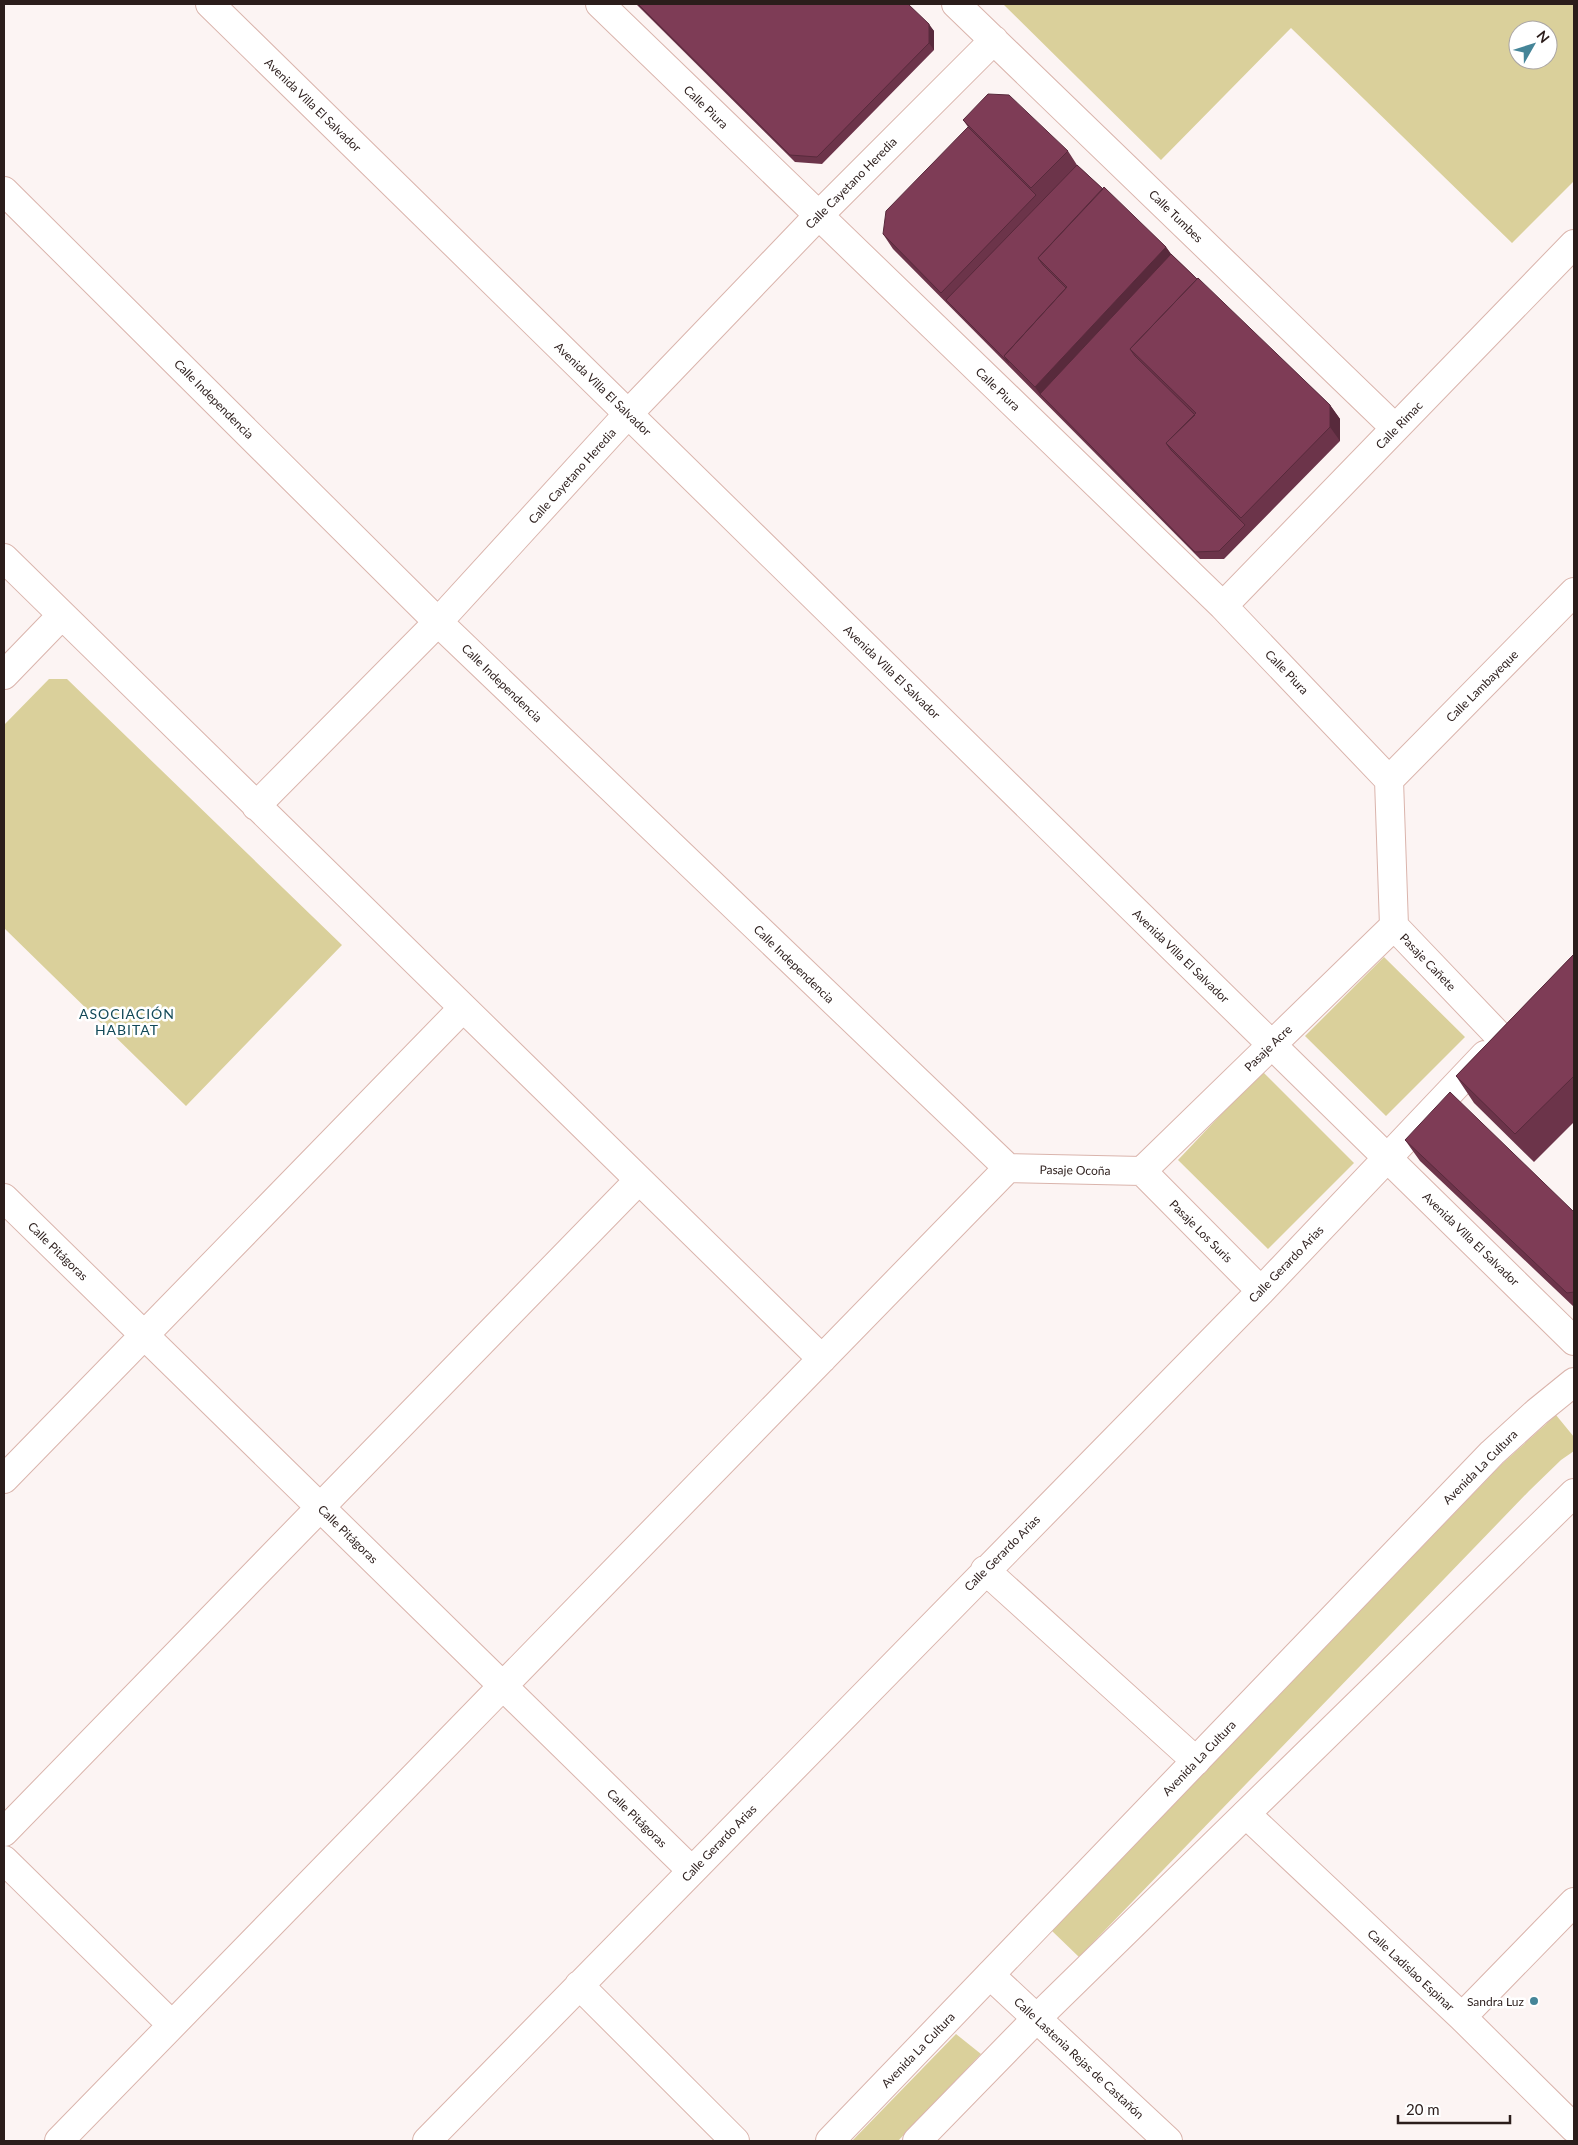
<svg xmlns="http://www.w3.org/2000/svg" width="1578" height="2145" viewBox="0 0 1578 2145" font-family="Lato,sans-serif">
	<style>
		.green { fill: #dad09b; fill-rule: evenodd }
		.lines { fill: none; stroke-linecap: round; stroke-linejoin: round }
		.minor-casing { stroke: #dab4ac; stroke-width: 30 }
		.major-casing { stroke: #dab4ac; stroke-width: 30 }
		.minor { stroke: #fff; stroke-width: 28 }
		.major { stroke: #fff; stroke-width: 28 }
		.wall { fill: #6c344a }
		.shaded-wall { fill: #582a3c }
		.building { fill: #7e3c56; stroke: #582a3c }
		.poi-dot { fill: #458598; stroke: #fff; stroke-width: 2 }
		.labels { text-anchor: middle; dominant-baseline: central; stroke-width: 5; stroke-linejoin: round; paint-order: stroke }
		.street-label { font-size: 12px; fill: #2b1d1b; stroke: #fff }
		.poi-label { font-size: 12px; fill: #2b1d1b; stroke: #fff; text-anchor: end }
		.neighbourhood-label { font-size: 14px; letter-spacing: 1px; fill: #124958; stroke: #fff }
	</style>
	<rect width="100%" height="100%" fill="#fcf4f3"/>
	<path class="green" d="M1003,4h571v177l-62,62 -221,-215 -130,132zM1518,30h30v30h-30z
		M49,679h18l275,266 -156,161 -182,-178v-203z
		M1384,957l81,80 -79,79 -81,-80z
		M1262,1071l92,92 -86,86 -90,-89z
		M1556,1415l18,22v14l-13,9 -32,31 -450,466 -28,-27 451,-466z
		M956,2034l25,20 -83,87h-46z"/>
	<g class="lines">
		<defs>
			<path id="minor" d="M210,4l1364,1337
				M600,4l623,602 166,174
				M956,4l439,424
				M4,191l434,431 570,546
				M4,558l818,801
				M1223,606l351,-362
				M4,675l58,-60
				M1389,780l5,146 107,112
				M1389,780l185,-188
				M256,806l182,-184 190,-208 190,-198 176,-176
				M1008,1168l134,3
				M1142,1171l252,-245
				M1142,1171l119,120
				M4,1198l688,673
				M4,1479l459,-471
				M985,1570l211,191
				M1246,1814l216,203 112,111
				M4,1832l635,-652
				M4,1860l168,165
				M990,1975l178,166
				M579,1985l156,156
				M1462,2017l112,-115
				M59,2141l949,-973
				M427,2141l834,-850 224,-236"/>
			<path id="major" d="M830,2141l662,-688 45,-41 37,-30
				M917,2141l120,-123 537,-525"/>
		</defs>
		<use href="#minor" class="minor-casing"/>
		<use href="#major" class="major-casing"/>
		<use href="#minor" class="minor"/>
		<use href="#major" class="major"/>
	</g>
	<path class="wall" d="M636,4h272l26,27v19l-112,114 -27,-2z
		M963,120l105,31 9,14 89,82 5,7 159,151 10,14v22l-116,118h-24l-307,-310 -10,-15 85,-107z
		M1574,954v168l-40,40 -60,-59 -18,-27z
		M1405,1140l169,72v95l-154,-146z"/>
	<path class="shaded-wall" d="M929,24l5,7v19l-5,-7z
		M1166,247l10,14 -136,133 5,7 -10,-14z
		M1330,405l10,14v22l-10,-14z"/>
	<path class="building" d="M638,4h270l21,20v19l-112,114 -27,-2z
		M988,94l21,1 59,56 -37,37 -68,-68z
		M968,127l68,68 -95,98 -58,-59 3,-23z
		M1077,165l26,24 -65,69 5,7 23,23 -62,68 5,7 -63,-63z
		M1104,187l62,60 -131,140 -31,-31 63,-69 -29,-29z
		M1171,254l26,25 -67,70 5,7 60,59 -29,28 5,7 74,75 -26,26 -24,1 -155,-158z
		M1198,278l132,127v22l-89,91 -75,-75 30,-30 -66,-64z
		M1574,954v122l-59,58 -59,-58z
		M1450,1092l124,120v80l-7,1 -162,-153z"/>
	<circle class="poi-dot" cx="1534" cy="2001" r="5"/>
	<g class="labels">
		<g class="street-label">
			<text transform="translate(313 105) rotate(44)">Avenida Villa El Salvador</text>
			<text transform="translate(706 107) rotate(44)">Calle Piura</text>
			<text transform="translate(851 183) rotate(-45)">Calle Cayetano Heredia</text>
			<text transform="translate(1176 216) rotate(44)">Calle Tumbes</text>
			<text transform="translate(603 389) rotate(44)">Avenida Villa El Salvador</text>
			<text transform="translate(998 389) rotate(44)">Calle Piura</text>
			<text transform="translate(214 399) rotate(45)">Calle Independencia</text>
			<text transform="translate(1399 425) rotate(-46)">Calle Rimac</text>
			<text transform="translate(572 476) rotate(-48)">Calle Cayetano Heredia</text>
			<text transform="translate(892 672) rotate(44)">Avenida Villa El Salvador</text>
			<text transform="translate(1287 672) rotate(46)">Calle Piura</text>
			<text transform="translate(502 683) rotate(44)">Calle Independencia</text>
			<text transform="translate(1482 686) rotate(-45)">Calle Lambayeque</text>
			<text transform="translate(1181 956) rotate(44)">Avenida Villa El Salvador</text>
			<text transform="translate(1428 962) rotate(46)">Pasaje Cañete</text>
			<text transform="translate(794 964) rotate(44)">Calle Independencia</text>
			<text transform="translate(1268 1048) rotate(-44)">Pasaje Acre</text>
			<text transform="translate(1075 1170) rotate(1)">Pasaje Ocoña</text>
			<text transform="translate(1201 1231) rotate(45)">Pasaje Los Suris</text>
			<text transform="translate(1471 1239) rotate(44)">Avenida Villa El Salvador</text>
			<text transform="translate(58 1251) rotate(44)">Calle Pitágoras</text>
			<text transform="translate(1286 1264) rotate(-46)">Calle Gerardo Arias</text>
			<text transform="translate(1480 1467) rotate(-45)">Avenida La Cultura</text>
			<text transform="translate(348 1534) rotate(44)">Calle Pitágoras</text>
			<text transform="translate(1002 1553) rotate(-45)">Calle Gerardo Arias</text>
			<text transform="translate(1199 1758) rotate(-46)">Avenida La Cultura</text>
			<text transform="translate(637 1818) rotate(44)">Calle Pitágoras</text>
			<text transform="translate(719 1843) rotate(-46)">Calle Gerardo Arias</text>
			<text transform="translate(1411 1970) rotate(43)">Calle Ladislao Espinar</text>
			<text transform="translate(918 2050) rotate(-46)">Avenida La Cultura</text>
			<text transform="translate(1079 2058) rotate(43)">Calle Lastenia Rejas de Castañón</text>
		</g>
		<g class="poi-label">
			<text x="1524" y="2001">Sandra Luz</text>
		</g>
		<g class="neighbourhood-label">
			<text x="127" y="1013">ASOCIACIÓN<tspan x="127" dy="16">HABITAT</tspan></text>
		</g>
	</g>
	<rect width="1578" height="2145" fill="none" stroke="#2b1d1b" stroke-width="10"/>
	<g transform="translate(1533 45) rotate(51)"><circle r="24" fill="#ffffff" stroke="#aaa5a4"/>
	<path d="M0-4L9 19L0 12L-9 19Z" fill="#458598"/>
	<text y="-8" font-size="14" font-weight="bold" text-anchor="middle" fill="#2b1d1b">N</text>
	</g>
	<path d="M1398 2115v8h112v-8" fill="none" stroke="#2b1d1b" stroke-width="2.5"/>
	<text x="1406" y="2115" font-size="15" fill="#2b1d1b" stroke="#ffffff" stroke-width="4" paint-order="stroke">20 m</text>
</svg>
